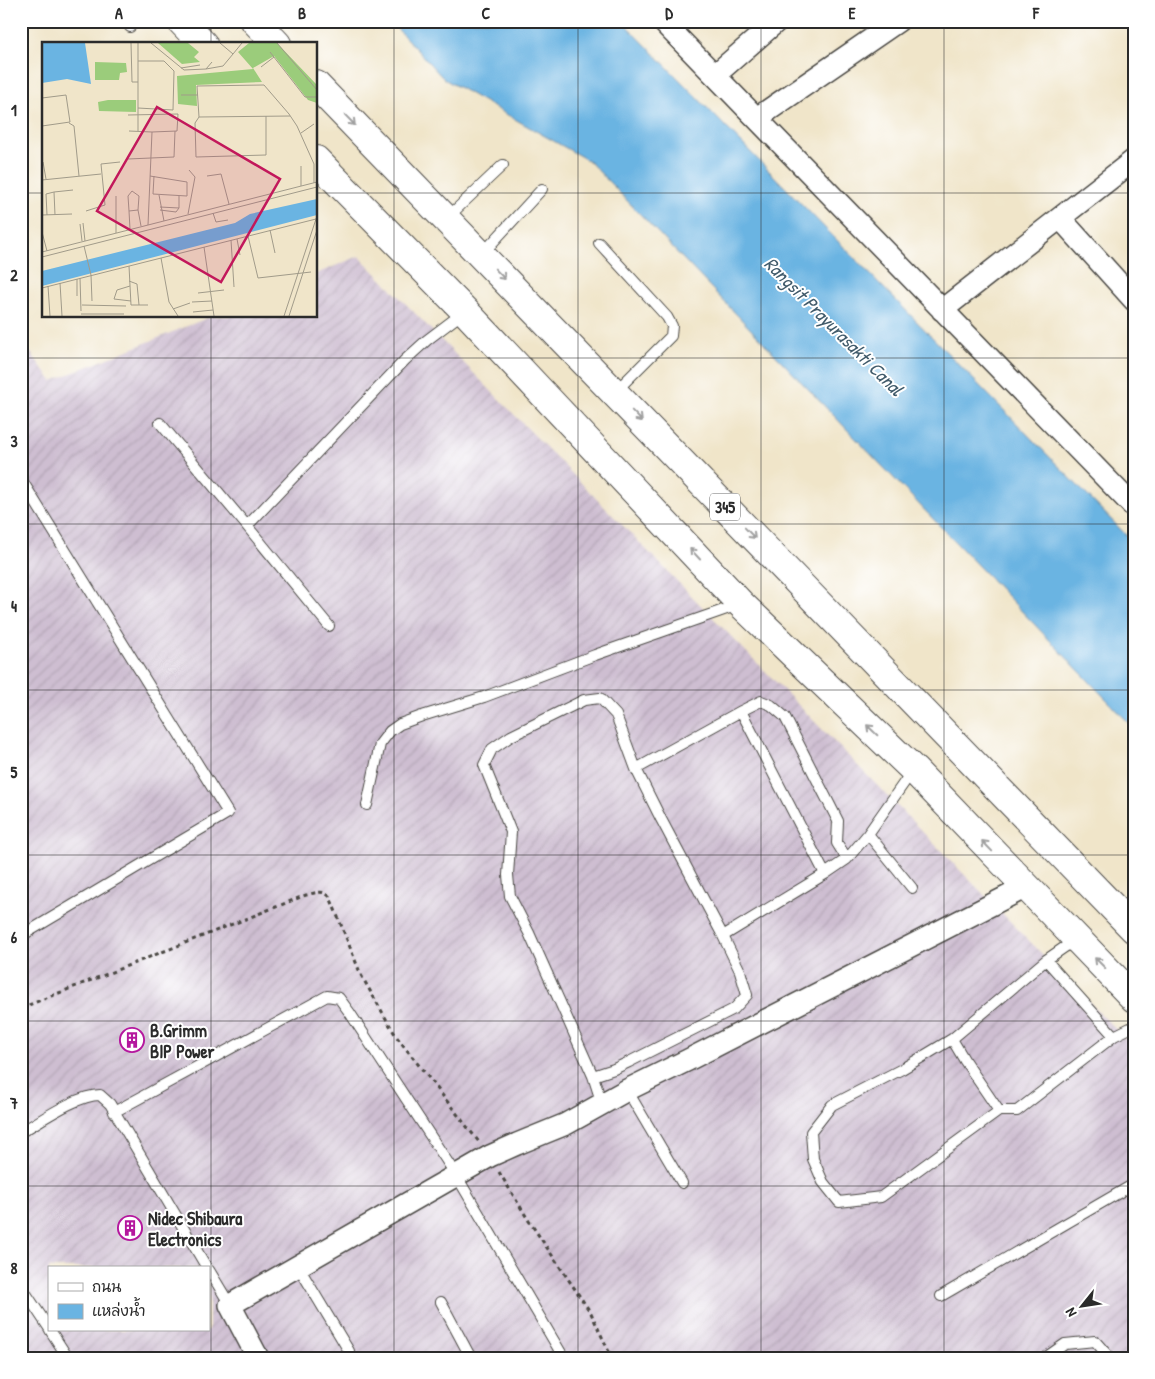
<svg xmlns="http://www.w3.org/2000/svg" width="1155" height="1379" viewBox="0 0 1155 1379" font-family="'Patrick Hand','Playpen Sans Thai',sans-serif">
	<style>
		.industrial { fill: url(#industrial-furrows); fill-rule: evenodd }
		.water { fill: #6ab4e2; stroke: #4a7086 }
		.lines { fill: none; stroke-linecap: round; stroke-linejoin: round }
		.service-casing { stroke: #494743; stroke-width: 12 }
		.minor-casing { stroke: #494743; stroke-width: 24 }
		.primary-casing { stroke: #494743; stroke-width: 30 }
		.path { stroke: #494743; stroke-width: 3; stroke-dasharray: 4 4; stroke-linecap: butt }
		.service { stroke: #fff; stroke-width: 10 }
		.minor { stroke: #fff; stroke-width: 21 }
		.primary { stroke: #fff; stroke-width: 28 }
		.oneway { stroke: #a0a0a0 }
		.grid { fill: none; stroke: #2b2b2b; stroke-width: 1; stroke-opacity: 0.55 }
		.labels { text-anchor: middle; dominant-baseline: central; stroke-width: 4; stroke-linejoin: round; paint-order: stroke }
		.shield { fill: #fff; stroke: #6b6b6b; stroke-width: 1 }
		.shield-label { font-size: 16px; font-weight: bold; fill: #2b2b2b }
		.poi-label { font-size: 18px; font-weight: bold; fill: #2b2b2b; stroke: #fff; text-anchor: start }
		.water-label { font-size: 19px; font-style: italic; fill: #415b6b; stroke: #fff }
		.inset-road { fill: none; stroke: #a19b8a; stroke-width: 1 }
		.view { fill: #c2185b; fill-opacity: 0.15; stroke: #c2185b; stroke-width: 2.5 }
		.inset-edge { fill: none; stroke: #2b2b2b; stroke-width: 2.5 }
		.neatline { fill: none; stroke: #2b2b2b; stroke-width: 2 }
		.grid-label { font-size: 16px; text-anchor: middle; font-weight: bold; fill: #2b2b2b }
	</style>
	<defs>
		<pattern id="industrial-furrows" width="10" height="10" patternUnits="userSpaceOnUse" patternTransform="scale(1.25)"><rect width="10" height="10" fill="#cebed1"/><path d="M-1 1l2-2M0 10L10 0M9 11l2-2" fill="none" stroke="#b1a3b4"/></pattern>
	</defs>
	<rect width="100%" height="100%" fill="#fff"/>
	<filter id="ink" filterUnits="userSpaceOnUse"><feTurbulence type="fractalNoise" baseFrequency=".02" numOctaves="2"/><feDisplacementMap in="SourceGraphic" scale="10" xChannelSelector="R" yChannelSelector="G"/><feConvolveMatrix kernelMatrix="1 2 1 2 8 2 1 2 1" color-interpolation-filters="sRGB"/></filter>
	<filter id="wash" filterUnits="userSpaceOnUse"><feTurbulence type="fractalNoise" baseFrequency=".0096" numOctaves="4" result="noise"/><feDisplacementMap in="SourceGraphic" scale="20" xChannelSelector="R" yChannelSelector="G"/><feGaussianBlur stdDeviation="1.12" result="paint"/><feColorMatrix in="noise" values="0 0 0 0 0 0 0 0 0 0 0 0 0 0 0 0 0 1.4 0 .05"/><feComposite in="paint" operator="in"/></filter>
	<g filter="url(#wash)">
		<rect width="100%" height="100%" fill="#f0e5c9"/>
		<path class="industrial" d="M359,256l775,792v310h-1113v-1018l31,41 160,-65h104v-42zM49,1268h160v62h-160z"/>
		<path class="water" d="M390,21h232l512,522v185l-545,-567 -145,-82z"/>
	</g>
	<g filter="url(#ink)">
		<g class="lines">
			<defs>
				<path id="service" d="M130,27l5,-6
					M447,218l56,-53
					M599,243l68,74 5,9 -1,10 -56,56
					M482,254l60,-65
					M160,423l87,103
					M21,479l207,334 -207,123
					M329,626l-82,-100 158,-166 22,-20 37,-28
					M741,711l20,-10 10,4 14,12 53,104 -1,22 10,16
					M636,769l105,-58 84,163
					M367,805l13,-61 10,-13 10,-7 22,-8 62,-19 111,-42 143,-50
					M868,834l44,54
					M723,936l102,-62 22,-15 21,-25 45,-64
					M1075,940l-29,20 -94,79 13,22 34,50h18l97,-75 20,-10
					M1046,960l68,76
					M952,1039l-50,30 -70,36 -21,27 2,27 10,23 16,20 42,-5 118,-86
					M593,1076l21,-7 15,-7 105,-53 13,-14 -7,-24 -17,-35 -62,-117 -25,-50 -20,-54 -16,-17 -16,2 -73,36 -19,13 -8,16 27,67 -3,43 2,21 19,37 64,143 9,28
					M627,1090l55,93
					M114,1112l213,-116 12,2 11,15 106,162 108,183
					M21,1132c21,-12 56,-37 79,-37l10,9 97,164
					M298,1266l51,85
					M209,1270l21,35
					M21,1286l28,42
					M941,1296l193,-112
					M441,1302l30,56
					M50,1330l18,28
					M1045,1358l20,-14 30,-3 15,17"/>
				<path id="minor" d="M662,21l472,486
					M715,75l62,-54
					M757,118l141,-97
					M1060,218l74,82
					M942,310l192,-150
					M258,1358l-28,-53 260,-149 27,-12 49,-20 61,-34 61,-30 338,-173"/>
				<path id="primary" d="M181,21l22,23
					M255,21l22,23
					M316,85l818,844
					M316,160l149,151 276,293 173,166 220,228"/>
			</defs>
			<use href="#service" class="service-casing"/>
			<use href="#minor" class="minor-casing"/>
			<use href="#primary" class="primary-casing"/>
			<path class="path" d="M21,1008l285,-113c9,-2 17,-6 24,2l31,78 35,61 83,106
				M499,1172l30,49 62,92 19,41v4"/>
			<use href="#service" class="service"/>
			<use href="#minor" class="minor"/>
			<use href="#primary" class="primary"/>
		</g>
		<defs><path id="oneway-shaft" d="M-6 0H5M1.5-3L5.5 0L1.5 3" fill="none" stroke-width="1.6" stroke-linecap="round" stroke-linejoin="round" transform="scale(1.25)"/></defs>
		<g class="oneway">
			<use href="#oneway-shaft" transform="translate(350 120) rotate(46)"/>
			<use href="#oneway-shaft" transform="translate(500 274) rotate(46)"/>
			<use href="#oneway-shaft" transform="translate(637 416) rotate(46)"/>
			<use href="#oneway-shaft" transform="translate(750 533) rotate(46)"/>
			<use href="#oneway-shaft" transform="translate(695 554) rotate(-133)"/>
			<use href="#oneway-shaft" transform="translate(872 730) rotate(-136)"/>
			<use href="#oneway-shaft" transform="translate(987 846) rotate(-134)"/>
			<use href="#oneway-shaft" transform="translate(1100 963) rotate(-135)"/>
		</g>
	</g>
	<path class="grid" d="M211,21v23M394,21v1337M578,21v1337M761,21v1337M944,21v1337M21,193h23M316,193h818M211,316v1042M21,358h1113M21,524h1113M21,690h1113M21,855h1113M21,1021h1113M21,1186h1113"/>
	<defs>
		<symbol id="building-ring" viewBox="-11 -11 22 22"><circle r="9.5" fill="#fff" stroke="#b5179e" stroke-width="1.5"/><path d="M-4-6H4V6H1V3H-1V6H-4ZM-2.5-4.3h1.7v1.8h-1.7ZM.8-4.3h1.7v1.8H.8ZM-2.5-1h1.7V.8h-1.7ZM.8-1h1.7V.8H.8Z" fill="#b5179e"/></symbol>
	</defs>
	<g fill-rule="evenodd">
		<use href="#building-ring" x="118" y="1026" width="28" height="28"/>
		<use href="#building-ring" x="116" y="1214" width="28" height="28"/>
	</g>
	<g class="labels">
		<rect class="shield" x="710" y="493.5" width="30" height="27" rx="4"/>
		<g class="shield-label">
			<text x="725" y="507">345</text>
		</g>
		<g class="poi-label">
			<text x="150" y="1030">B.Grimm<tspan x="150" dy="21">BIP Power</tspan></text>
			<text x="148" y="1218">Nidec Shibaura<tspan x="148" dy="21">Electronics</tspan></text>
		</g>
		<g class="water-label">
			<text transform="translate(834 326) rotate(45)">Rangsit Prayurasakti Canal</text>
		</g>
	</g>
	<g transform="translate(42 42)">
		<rect width="275" height="275" fill="#f0e5c9"/>
		<path d="M116,1h30l11,9 -5,5 6,5 -18,2zM207,1h28l39,41 1,19 -9,-3 -34,-44 -21,12 9,14 -66,3 1,21 -19,-2 -1,-28 76,-7 -15,-17zM53,20l31,1 1,9 -7,1 -1,7h-24zM66,58h28v12l-37,-1 -1,-9z" fill="#9bcc7b"/>
		<path d="M0,1h43l6,41 -24,-5 -25,4zM275,157v16l-275,71v-15l193,-48 15,-9z" fill="#6ab4e2"/>
		<path class="inset-road" d="M89,1l1,39h6M109,1l33,27 22,-1 6,-7M178,1l13,11 9,-11M235,1l40,47M228,10l35,45h12M219,25l13,-10M139,26l19,-3M164,27l17,-3 10,-12M139,53h17M0,56l24,-3 4,27 -28,4M96,66l35,2 1,-39 -10,-10h-26M86,73l50,-1 -1,17 -25,1M248,74l-91,1 -2,-31 67,-1 25,29 8,12 17,38v19M157,75l-4,6 1,34 70,-2v-39M27,81l5,3 5,50M87,89l23,1 -4,93M96,89v-88M259,91l13,-9M86,117l46,-2 1,-26M1,120l3,17M108,134l37,6v14l-34,-2 1,-18M165,134l14,-2 8,30M0,138l59,-6M259,144v-20M12,150l19,-2M117,153l5,26M74,154v37M118,165l19,1v-12M118,168l16,2 3,-4M44,169l19,-6 -4,-41 19,-2M87,169l-1,-15 4,-5 7,5 -1,14M171,171l3,9 12,-2M146,172l7,-37 -6,-7M0,173l30,-1M5,173l-1,-21 8,-2 1,23M41,181l2,18M38,182l2,17M88,187l-1,-18 9,-1 3,16M228,188l5,23M0,190l5,19M206,194l10,42 53,-6M195,197l3,16M189,198l3,47M42,204l7,29 1,26M162,205l10,69M0,210l275,-70M0,215l275,-70M119,216l8,44 9,14M87,224l2,39h17M38,236l1,33M35,237v17M87,239l8,3 2,21M18,241l2,33M6,244l2,30M88,244l-13,4 -3,9 17,2M0,246l274,-69M156,251l26,-3M150,260l20,-1M40,263l44,1M131,267l17,-6M151,270l20,-2M39,272h43M242,274l33,-100M247,274l28,-86"/>
		<path class="view" d="M115,65l123,72 -59,103 -124,-71z"/>
		<rect width="275" height="275" class="inset-edge"/>
	</g>
	<rect width="1155" height="1379" fill="none" stroke="#fff" stroke-width="55"/>
	<rect x="48" y="1266" width="162" height="65" fill="#ffffff" stroke="#aaaaaa"/>
	<rect x="58" y="1283" width="25" height="8" fill="#ffffff" stroke="#aaaaaa"/>
	<text x="92" y="1292" font-size="15" fill="#2b2b2b">ถนน</text>
	<rect x="58" y="1304" width="25" height="15" fill="#6ab4e2" stroke="#aaaaaa"/>
	<text x="92" y="1316" font-size="15" fill="#2b2b2b">แหล่งน้ำ</text>
	<g transform="translate(1082 1306) rotate(240)" stroke="#ffffff" stroke-width="4" paint-order="stroke">
	<path d="M0-4L9 19L0 12L-9 19Z" fill="#2b2b2b"/>
	<text y="-8" font-size="14" font-weight="bold" text-anchor="middle" fill="#2b2b2b">N</text>
	</g>
	<rect x="28" y="28" width="1100" height="1324" class="neatline"/>
	<g class="grid-label">
		<text x="119" y="19">A</text>
		<text x="302" y="19">B</text>
		<text x="486" y="19">C</text>
		<text x="669" y="19">D</text>
		<text x="852" y="19">E</text>
		<text x="1036" y="19">F</text>
		<text x="14" y="116">1</text>
		<text x="14" y="281">2</text>
		<text x="14" y="447">3</text>
		<text x="14" y="612">4</text>
		<text x="14" y="778">5</text>
		<text x="14" y="943">6</text>
		<text x="14" y="1109">7</text>
		<text x="14" y="1274">8</text>
	</g>
</svg>
